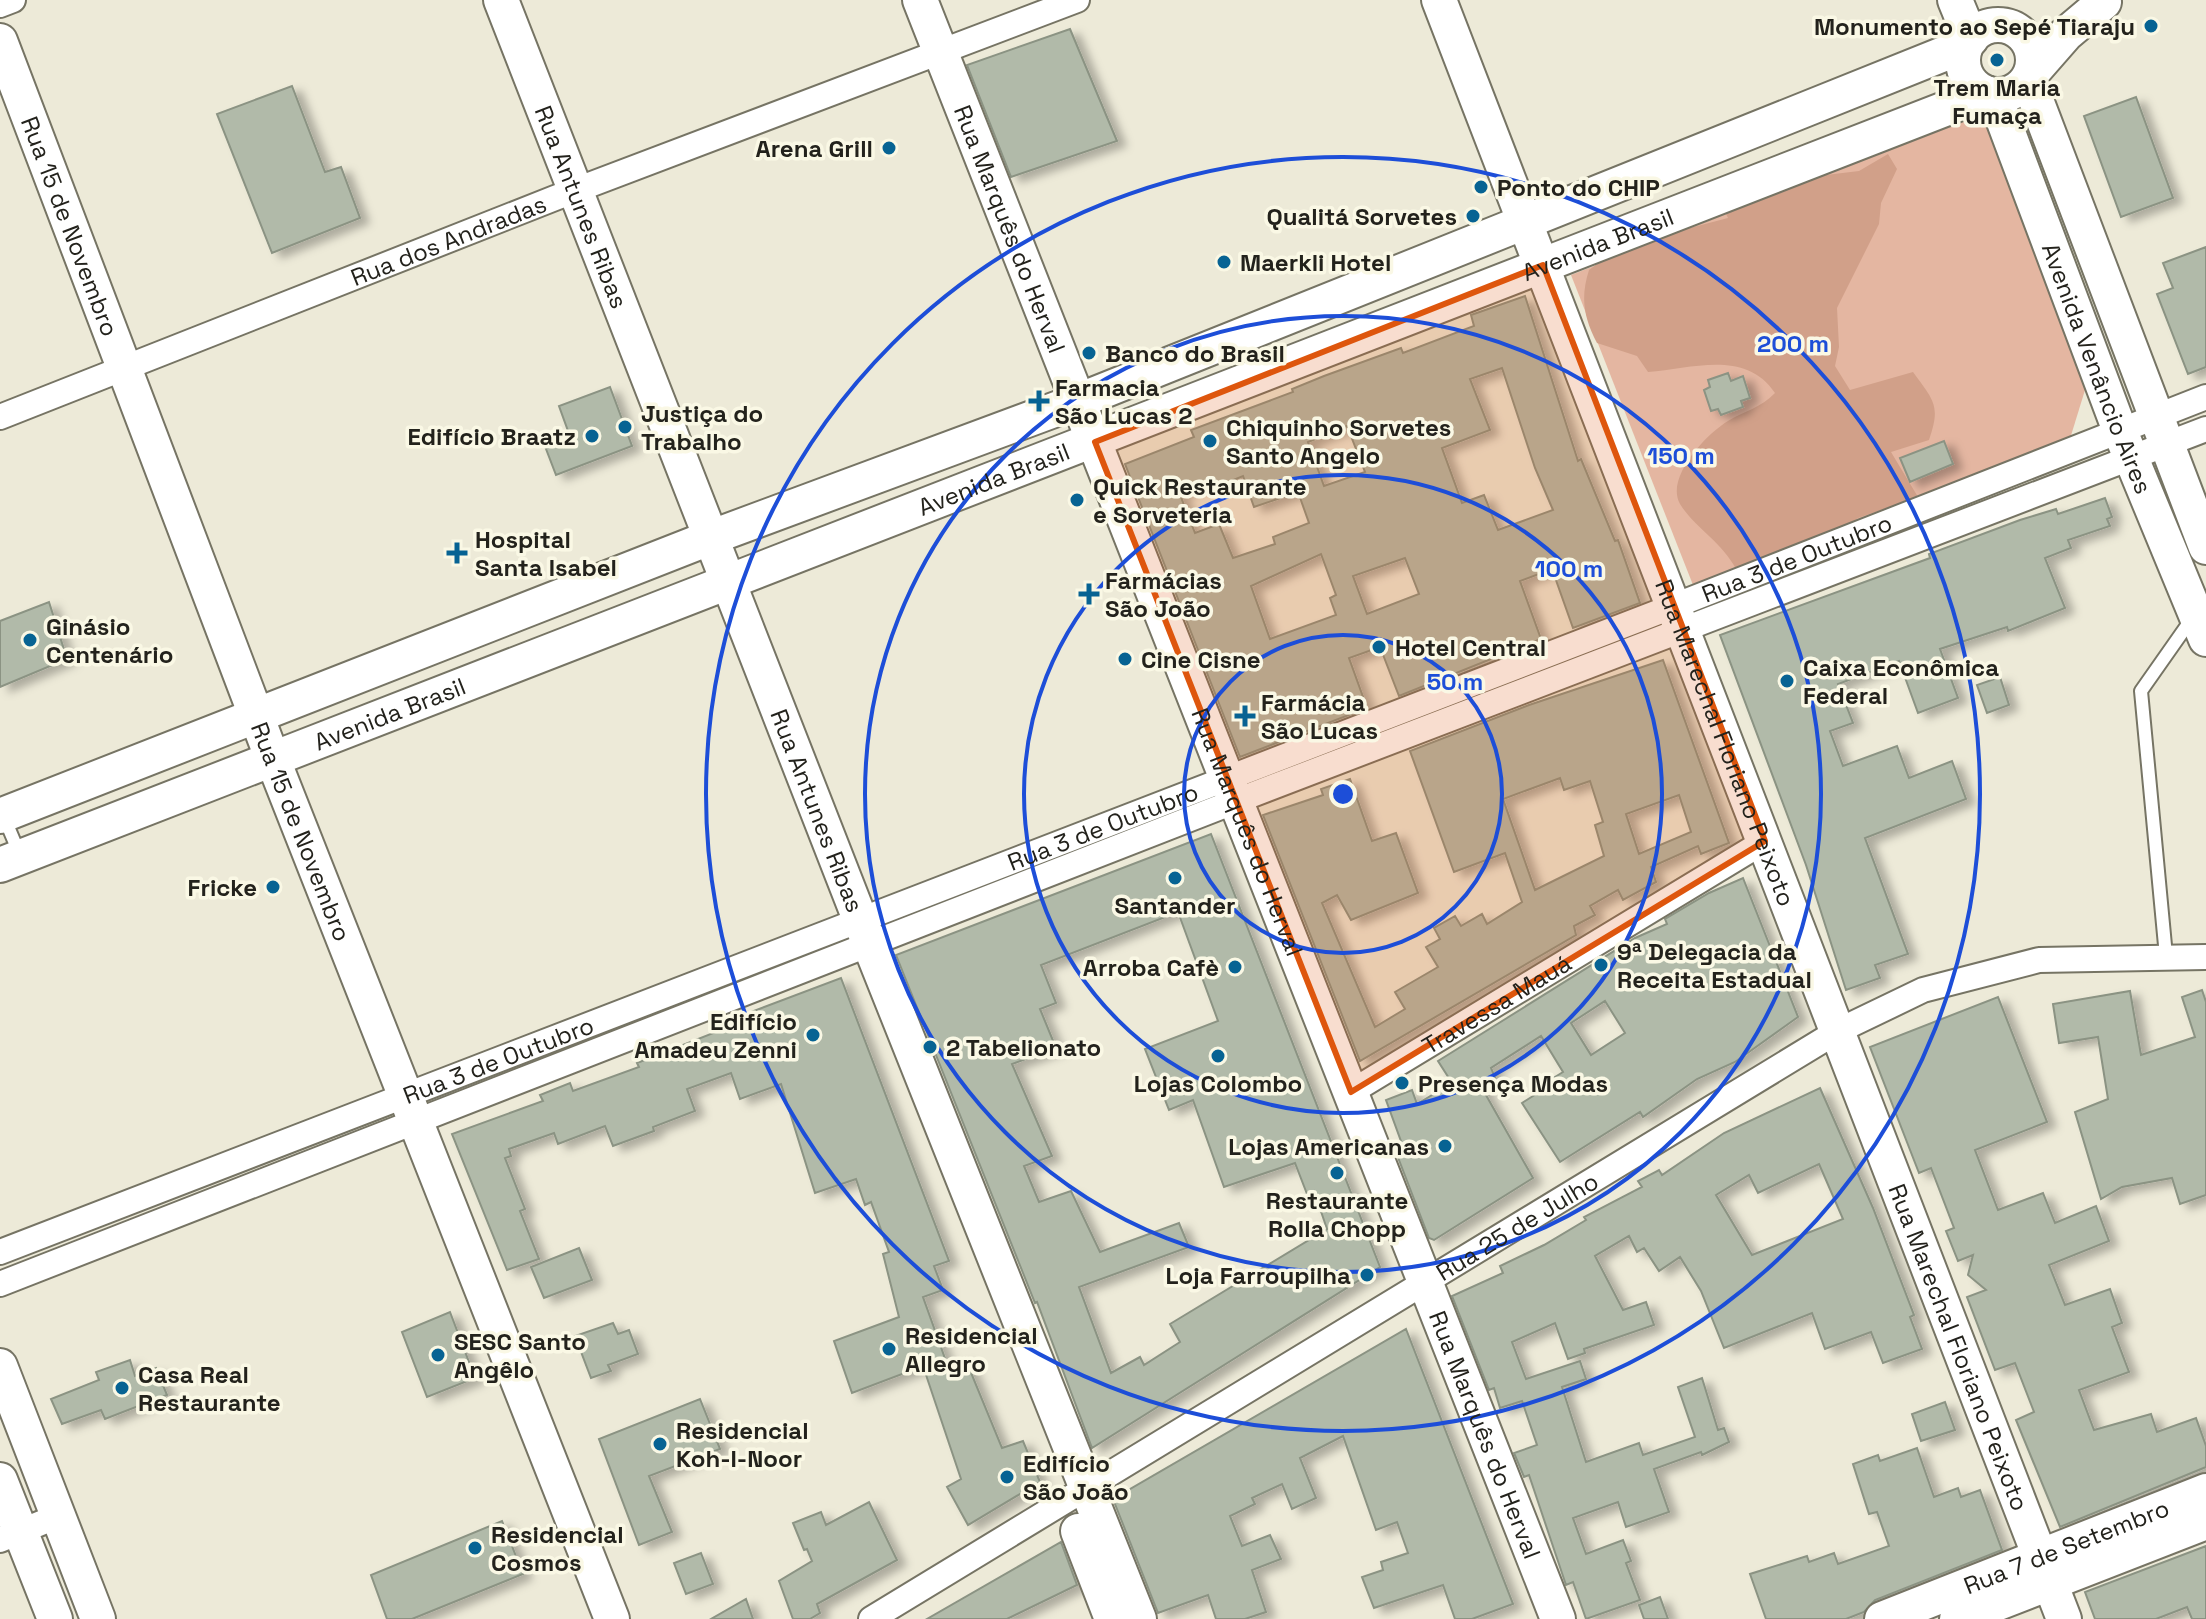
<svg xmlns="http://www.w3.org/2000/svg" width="2206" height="1619" viewBox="0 0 2206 1619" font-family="'Space Grotesk',sans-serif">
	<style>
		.green { fill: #e4b6a1 }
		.forest { fill: #d1a089 }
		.building { fill: #b1baa9; stroke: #8b9383; stroke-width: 2; fill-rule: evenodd; filter: url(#shadow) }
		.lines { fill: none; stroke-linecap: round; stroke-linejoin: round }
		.lane-casing { stroke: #767464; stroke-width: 16 }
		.street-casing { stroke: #767464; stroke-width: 28 }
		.secondary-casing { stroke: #767464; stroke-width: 38 }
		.lane { stroke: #fff; stroke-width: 12 }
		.street { stroke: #fff; stroke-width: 24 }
		.secondary { stroke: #fff; stroke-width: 34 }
		.marked { fill: #de560d; fill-opacity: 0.2; stroke: #de560d; stroke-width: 6; stroke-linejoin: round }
		.ring { fill: none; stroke: #1d4ed8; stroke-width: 4 }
		.poi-dot { fill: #076393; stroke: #faf8e5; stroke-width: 3 }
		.labels { text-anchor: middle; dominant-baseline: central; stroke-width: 7; stroke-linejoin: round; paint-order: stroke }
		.poi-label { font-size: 24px; font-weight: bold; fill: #23221c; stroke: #faf8e5; text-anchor: start }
		.street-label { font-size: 24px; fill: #23221c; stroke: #faf8e5 }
		.centre { fill: #1d4ed8; stroke: #faf8e5; stroke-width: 4 }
		.ring-label { font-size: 24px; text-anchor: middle; font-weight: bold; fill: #1d4ed8; stroke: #faf8e5; stroke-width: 7; stroke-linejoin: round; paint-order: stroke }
	</style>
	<defs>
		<filter id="shadow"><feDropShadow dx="9" dy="5" stdDeviation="4" flood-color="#0004"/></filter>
	</defs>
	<rect width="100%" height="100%" fill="#edead8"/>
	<path class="green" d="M1976,115l9,2 104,260 -20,65 -376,143 -122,-310z"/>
	<path class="forest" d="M1888,154l9,15 -16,34 -2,21 -42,84 2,39 -4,19 15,24 63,-18c21,29 28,33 16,68l-38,12 27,45 -60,21 -32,22 -90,29c-14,-27 -42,-42 -56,-65 -15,-26 26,-70 48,-83 16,-10 33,-13 47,-28 -30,-44 -83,-24 -127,-21l-11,-16 -40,-13c-13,-25 -17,-45 -8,-73l32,-24 107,-28 -6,-13 104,-30 33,-4z"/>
	<path class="building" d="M1070,29l47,112 -106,36 -44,-112z
		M292,86l33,86 16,-5 19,51 -88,35 -55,-139z
		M2136,97l37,101 -52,19 -37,-101z
		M2206,247v120l-18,7 -31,-80 16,-6 -10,-25z
		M1525,296l53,165 3,-2 34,82 3,-1 22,63 -67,25 -21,-59 -32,12 21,58 -142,57 -19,-49 -31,11 18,50 -127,49 -115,-293 69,-27 -3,-7 102,-38 -1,-3 32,-13 77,-28 2,5 71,-27 -3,-11zM1502,368l33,100 18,42 -55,20 -14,-35 -22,8 -20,-55 48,-18 -20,-51zM1347,426l18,46 -41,14 -16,-44zM1243,476l11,31 44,-15 11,31 -36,14 2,7 -42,14 -14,-34 -24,9 -16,-41 32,-12 3,8zM1321,554l15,41 -6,3 6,17 -66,24 -19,-53zM1405,558l14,36 -52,20 -14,-38z
		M1728,373l3,8 12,-5 7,22 -9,3 2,6 -22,8 -3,-6 -7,2 -7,-21 6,-3 -2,-7z
		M610,387l22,59 -76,29 -13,-34 25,-10 -9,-25z
		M1944,441l9,23 -43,18 -10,-24z
		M2105,498l7,19 -5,2 3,7 -42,14 3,8 -26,10 20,50 -57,23 -1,-4 -67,22 18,49 -40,15 -19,-52 -61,23 15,39 -23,8 13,35 54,-20 12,32 43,-17 14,38 -101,39 43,116 -33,11 5,13 -34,12 -40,-125 -86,-230 210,-77 -1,-4 91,-34 36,-11 2,5z
		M49,602l18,57 -67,28v-66z
		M1663,660l66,183 -28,11 -3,-8 -47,21 5,15 -33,18 -5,-10 -28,16 5,9 -21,11 2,9 -216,126 -97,-246 60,-20 -2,-6 29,-10 22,62 24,-8 22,60 -67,27 -14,-25 -15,8 53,124 30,-18 -10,-17 43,-25 -12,-20 14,-8 -6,-11 21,-12 6,10 21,-12 5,10 35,-22 -17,-49 -51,19 -44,-121 119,-46zM1560,778l4,12 26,-9 13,41 -8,3 9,31 -69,34 -32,-91zM1679,795l12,37 -52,22 -13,-40z
		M2000,677l9,28 -22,8 -10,-28z
		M1211,834l169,433 -288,181 -55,-146 -2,1 -139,-348zM1178,912l40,109 -73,28 24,61 24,-10 31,87 71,-24 12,31 7,-3 13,38 -157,95 10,18 -36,23 -4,-8 -29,16 -32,-86 110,-40 -10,-24 -79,29 -29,-61 -32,11 -15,-36 28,-10 -40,-92 44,-16 -16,-39 16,-6 -15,-38z
		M1743,878l55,139 -63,45 -38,17 -54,38 -3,-5 -80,50 -38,-59 30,-19 -2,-4 13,-8 -22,-36 -50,32 5,12 -14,8 51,90 -99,62 -5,-2 -35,-91 8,-3 -16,-44 26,-10 5,14 35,-21 -14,-22 197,-123 32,-14 -2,-5 44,-26zM1605,1001l20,32 -34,22 -20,-32z
		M841,978l108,283 -15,5 9,24 -20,7 24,67 18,-6 37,90 21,-7 17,41 -72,43 -21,-38 14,-8 -38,-113 -71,27 -18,-52 65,-24 -16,-63 6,-2 -18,-50 -6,3 -9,-26 -41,14 -34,-109 -41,15 -9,-26 -44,16 8,22 -42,16 1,4 -41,15 -8,-20 -47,18 -4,-11 -45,16 2,7 -6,2 20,51 -5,2 19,48 -32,11 -55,-136 91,-33 -3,-6 30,-12 3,8 66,-24 -2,-4 79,-31 -2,-6z
		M2202,990l4,12v193l-26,9 -8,-26 -50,9 -21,12 -26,-87 33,-13 -10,-62 -39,6 -6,-39 77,-13 11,64 54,-18 -13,-40z
		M1998,997l49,125 -72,28 23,60 45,-17 12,30 41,-17 13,35 -60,24 16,40 45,-16 12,34 -10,4 17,45 -50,18 15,40 57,-16 6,18 39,-14 10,28v21l-146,60 -44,-107 18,-8 -19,-49 -20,7 -28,-73 19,-7 -18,-15 5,-20 -15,6 -12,-30 8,-3 -23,-60 -12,5 -49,-126z
		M1820,1088l53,120 41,107 -4,2 12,32 -39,14 -12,-31 -46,17 -13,-36 -88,35 -23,-57 -21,-34 -21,14 -15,-23 -7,4 -8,-16 -34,20 28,54 23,-8 8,23 -70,24 1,4 -17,6 -13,-36 -43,19 14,37 54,-18 6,18 -24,8 24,75 53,-19 4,12 52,-18 -17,-50 24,-9 16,52 6,-2 5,14 -27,13 -1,-3 -47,17 15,43 -43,15 -8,-25 -45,16 13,36 37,-14 8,21 -5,2 14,37 -54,19 -13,-37 -7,3 -37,-110 -5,2 -10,-24 23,-8 -15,-44 -22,7 -6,-20 -5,2 -37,-94 51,-23 -3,-7 44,-21 42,-25 -2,-3 58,-30 -4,-6 21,-11 3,5 62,-42zM1819,1164l24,55 -91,36 -36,-60 33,-20 9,18z
		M579,1248l13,32 -48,18 -13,-31z
		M450,1312l25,66 -48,19 -25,-65z
		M613,1323l5,11 11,-4 9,24 -30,11 3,6 -20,7 -16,-42z
		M1406,1329l107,275 -41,15h-17l-12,-34 -69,23 -12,-31 21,-7 -2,-8 27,-9 -11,-31 -21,8 -33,-94 -43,22 16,40 -24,11 -10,-25 -30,14 3,6 -25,12 12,30 28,-11 11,24 -29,11 14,42 -21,7h-29l-8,-24 -50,18 -45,-114z
		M130,1360l5,16 21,-8 11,27 -62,24 -4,-9 -39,14 -11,-25 48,-19 -3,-8z
		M700,1399l20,50 -71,27 23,56 -33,13 -40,-106z
		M1945,1402l10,28 -34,11 -9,-27z
		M1917,1448l17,49 24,-9 3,9 19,-7 22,60 -127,50 -11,12 -18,7h-80l-16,-45 57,-18 2,6 25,-9 4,11 51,-18 -12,-34 -8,2 -16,-50 25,-9 2,6z
		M869,1502l28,58 -80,44 3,9 -10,6h-17l-14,-38 33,-20 -5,-12 -3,1 -11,-27 28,-11 5,13z
		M502,1521l21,53 -111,45h-25l-16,-44z
		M1061,1542l16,43 -70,34h-80z
		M2206,1546v73h-14l-5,-12 -31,12h-61l-10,-27z
		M701,1553l12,31 -27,10 -12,-31z
		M1660,1597l8,22h-24l-5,-14z
		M746,1599l7,20h-42z"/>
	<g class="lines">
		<defs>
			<path id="lane" d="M4,817l16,38
				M2166,956l-25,-265 52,-74"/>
			<g id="street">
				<path d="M0,5l13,-5"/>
				<path id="s1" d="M0,417l555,-219 522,-198"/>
				<path id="s2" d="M1351,1092l414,-251"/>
				<path id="s3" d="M0,1252l1674,-646 532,-209"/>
				<path d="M0,1284l1236,-483 970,-372"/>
				<path d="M0,1540l58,-24"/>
				<path id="s4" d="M871,1619l967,-588 85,-41 116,-30 167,-3"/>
			</g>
			<g id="secondary">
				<path id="s5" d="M501,0l369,945 269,674"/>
				<path id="s6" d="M920,0l638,1619"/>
				<path id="s7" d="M1439,0l625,1619"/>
				<path d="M1955,0l16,39"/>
				<circle cx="1998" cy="60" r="35"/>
				<path id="s8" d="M0,41l273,719 339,859"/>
				<path d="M2031,74l35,-40 38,-32"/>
				<path d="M2028,79l178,468"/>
				<path id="s9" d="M1994,95l126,336 86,208"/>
				<path d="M0,816l712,-279 366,-136 888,-356"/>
				<path id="s10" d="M0,865l1986,-772"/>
				<path d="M0,1366l98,253"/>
				<path d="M0,1480l55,139"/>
				<path d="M1078,1531l34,88"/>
				<path id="s11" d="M1882,1619l324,-128"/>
				<path d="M1957,1619l249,-97"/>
			</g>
		</defs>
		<use href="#lane" class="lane-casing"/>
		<use href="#street" class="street-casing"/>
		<use href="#secondary" class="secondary-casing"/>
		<use href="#lane" class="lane"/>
		<use href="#street" class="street"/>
		<use href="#secondary" class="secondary"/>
	</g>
	<path class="marked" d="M1543,265l222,576 -414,251 -256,-650z"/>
	<g class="ring">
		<circle cx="1343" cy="794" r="159"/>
		<circle cx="1343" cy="794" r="319"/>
		<circle cx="1343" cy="794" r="478"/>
		<circle cx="1343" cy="794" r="637"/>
	</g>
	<g class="poi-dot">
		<circle cx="2151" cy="26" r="8"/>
		<circle cx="1997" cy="60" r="8"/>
		<circle cx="889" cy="148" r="8"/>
		<circle cx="1481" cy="187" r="8"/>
		<circle cx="1473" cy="216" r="8"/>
		<circle cx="1224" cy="262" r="8"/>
		<circle cx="1089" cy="353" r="8"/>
		<path d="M1035 389h8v8h8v8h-8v8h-8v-8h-8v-8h8z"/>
		<circle cx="625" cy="427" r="8"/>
		<circle cx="592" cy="436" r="8"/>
		<circle cx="1210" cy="441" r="8"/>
		<circle cx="1077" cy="500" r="8"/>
		<path d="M453 541h8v8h8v8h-8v8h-8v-8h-8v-8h8z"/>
		<path d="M1085 582h8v8h8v8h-8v8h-8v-8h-8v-8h8z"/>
		<circle cx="30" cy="640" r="8"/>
		<circle cx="1379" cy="647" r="8"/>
		<circle cx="1125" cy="659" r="8"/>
		<circle cx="1787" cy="681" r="8"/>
		<path d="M1241 704h8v8h8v8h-8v8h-8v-8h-8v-8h8z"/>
		<circle cx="1175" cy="878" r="8"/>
		<circle cx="273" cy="887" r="8"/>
		<circle cx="1601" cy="965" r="8"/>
		<circle cx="1235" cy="967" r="8"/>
		<circle cx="813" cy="1035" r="8"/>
		<circle cx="930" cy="1047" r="8"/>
		<circle cx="1218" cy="1056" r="8"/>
		<circle cx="1402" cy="1083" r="8"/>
		<circle cx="1445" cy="1146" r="8"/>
		<circle cx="1337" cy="1173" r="8"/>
		<circle cx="1367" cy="1275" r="8"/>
		<circle cx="889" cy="1349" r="8"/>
		<circle cx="438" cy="1355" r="8"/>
		<circle cx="122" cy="1388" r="8"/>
		<circle cx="660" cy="1444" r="8"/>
		<circle cx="1007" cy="1477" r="8"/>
		<circle cx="475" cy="1548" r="8"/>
	</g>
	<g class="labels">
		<g class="poi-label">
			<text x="2135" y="26" text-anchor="end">Monumento ao Sepé Tiaraju</text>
			<text x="1997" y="87" text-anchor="middle">Trem Maria<tspan x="1997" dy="28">Fumaça</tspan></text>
			<text x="873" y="148" text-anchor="end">Arena Grill</text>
			<text x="1497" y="187">Ponto do CHIP</text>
			<text x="1457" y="216" text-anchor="end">Qualitá Sorvetes</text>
			<text x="1240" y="262">Maerkli Hotel</text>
			<text x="1105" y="353">Banco do Brasil</text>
			<text x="1055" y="387">Farmacia<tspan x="1055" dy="28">São Lucas 2</tspan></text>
			<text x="641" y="413">Justiça do<tspan x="641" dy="28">Trabalho</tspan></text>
			<text x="1226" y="427">Chiquinho Sorvetes<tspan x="1226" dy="28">Santo Angelo</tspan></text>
			<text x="576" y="436" text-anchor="end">Edifício Braatz</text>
			<text x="1093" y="486">Quick Restaurante<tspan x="1093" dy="28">e Sorveteria</tspan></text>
			<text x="475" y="539">Hospital<tspan x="475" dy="28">Santa Isabel</tspan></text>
			<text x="1105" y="580">Farmácias<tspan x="1105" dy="28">São João</tspan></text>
			<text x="46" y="626">Ginásio<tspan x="46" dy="28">Centenário</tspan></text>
			<text x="1395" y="647">Hotel Central</text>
			<text x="1141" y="659">Cine Cisne</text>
			<text x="1803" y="667">Caixa Econômica<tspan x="1803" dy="28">Federal</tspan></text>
			<text x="1261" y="702">Farmácia<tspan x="1261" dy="28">São Lucas</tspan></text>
			<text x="257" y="887" text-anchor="end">Fricke</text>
			<text x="1175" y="905" text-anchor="middle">Santander</text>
			<text x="1617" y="951">9ª Delegacia da<tspan x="1617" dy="28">Receita Estadual</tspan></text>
			<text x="1219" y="967" text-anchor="end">Arroba Cafè</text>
			<text x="797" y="1021" text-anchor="end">Edifício<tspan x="797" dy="28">Amadeu Zenni</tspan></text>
			<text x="946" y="1047">2 Tabelionato</text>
			<text x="1218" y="1083" text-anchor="middle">Lojas Colombo</text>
			<text x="1418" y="1083">Presença Modas</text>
			<text x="1429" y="1146" text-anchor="end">Lojas Americanas</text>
			<text x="1337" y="1200" text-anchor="middle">Restaurante<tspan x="1337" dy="28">Rolla Chopp</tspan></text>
			<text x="1351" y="1275" text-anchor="end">Loja Farroupilha</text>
			<text x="905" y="1335">Residencial<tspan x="905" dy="28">Allegro</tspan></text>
			<text x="454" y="1341">SESC Santo<tspan x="454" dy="28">Angêlo</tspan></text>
			<text x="138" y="1374">Casa Real<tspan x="138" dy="28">Restaurante</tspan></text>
			<text x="676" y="1430">Residencial<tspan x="676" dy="28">Koh-I-Noor</tspan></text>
			<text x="1023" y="1463">Edifício<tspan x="1023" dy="28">São João</tspan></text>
			<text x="491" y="1534">Residencial<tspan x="491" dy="28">Cosmos</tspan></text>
		</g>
		<g class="street-label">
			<text stroke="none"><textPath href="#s5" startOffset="222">Rua Antunes Ribas</textPath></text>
			<text stroke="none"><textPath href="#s8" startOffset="198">Rua 15 de Novembro</textPath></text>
			<text stroke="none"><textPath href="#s6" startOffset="246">Rua Marquês do Herval</textPath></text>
			<text stroke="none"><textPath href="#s1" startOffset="482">Rua dos Andradas</textPath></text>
			<text stroke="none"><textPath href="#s10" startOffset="1714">Avenida Brasil</textPath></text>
			<text stroke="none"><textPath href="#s9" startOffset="292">Avenida Venâncio Aires</textPath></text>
			<text stroke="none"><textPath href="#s10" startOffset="1066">Avenida Brasil</textPath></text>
			<text stroke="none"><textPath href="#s3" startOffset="1926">Rua 3 de Outubro</textPath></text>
			<text stroke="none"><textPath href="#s10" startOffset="418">Avenida Brasil</textPath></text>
			<text stroke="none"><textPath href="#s7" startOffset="796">Rua Marechal Floriano Peixoto</textPath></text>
			<text stroke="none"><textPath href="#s5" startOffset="870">Rua Antunes Ribas</textPath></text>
			<text stroke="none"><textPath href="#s3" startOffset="1182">Rua 3 de Outubro</textPath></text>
			<text stroke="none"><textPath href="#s8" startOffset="846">Rua 15 de Novembro</textPath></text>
			<text stroke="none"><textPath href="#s6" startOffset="894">Rua Marquês do Herval</textPath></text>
			<text stroke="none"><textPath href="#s2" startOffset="170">Travessa Mauá</textPath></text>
			<text stroke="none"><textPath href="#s3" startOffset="534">Rua 3 de Outubro</textPath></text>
			<text stroke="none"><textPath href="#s4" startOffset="756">Rua 25 de Julho</textPath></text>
			<text stroke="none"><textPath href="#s7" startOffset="1444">Rua Marechal Floriano Peixoto</textPath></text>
			<text stroke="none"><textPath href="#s6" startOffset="1542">Rua Marquês do Herval</textPath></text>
			<text stroke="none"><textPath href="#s11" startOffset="198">Rua 7 de Setembro</textPath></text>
		</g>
	</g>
	<circle cx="1343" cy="794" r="12" class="centre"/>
	<g class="ring-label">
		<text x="1793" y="352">200 m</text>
		<text x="1681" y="464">150 m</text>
		<text x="1569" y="577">100 m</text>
		<text x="1455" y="690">50 m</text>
	</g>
</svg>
